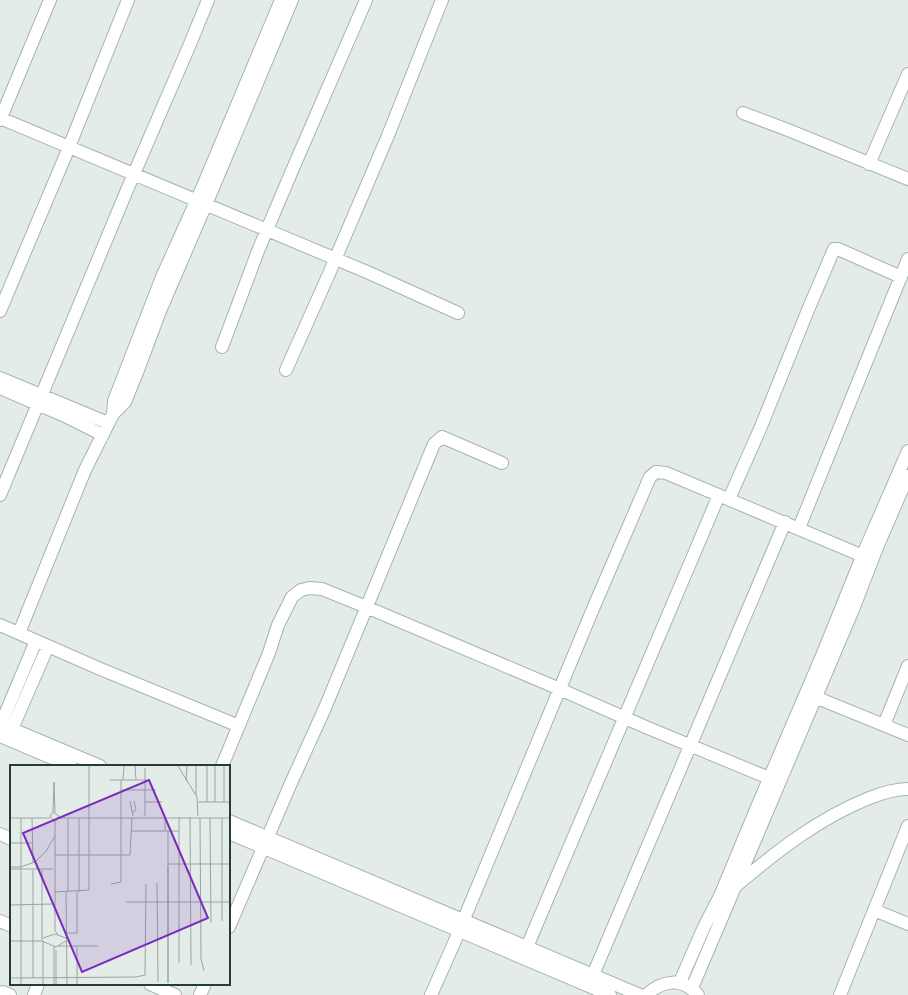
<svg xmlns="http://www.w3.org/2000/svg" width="908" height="995" viewBox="0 0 908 995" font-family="'Titillium Web',sans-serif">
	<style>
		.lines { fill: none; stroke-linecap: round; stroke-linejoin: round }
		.minor-casing { stroke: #a7b4ad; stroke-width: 14 }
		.tertiary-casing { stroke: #a7b4ad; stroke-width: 14 }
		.minor { stroke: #fff; stroke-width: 12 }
		.tertiary { stroke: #fff; stroke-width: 12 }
		.inset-road { fill: none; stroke: #98a69f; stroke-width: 1 }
		.view { fill: #7b2cbf; fill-opacity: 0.15; stroke: #7b2cbf; stroke-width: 2 }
		.inset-edge { fill: none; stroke: #253d32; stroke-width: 2 }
	</style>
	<rect width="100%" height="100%" fill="#e4ece7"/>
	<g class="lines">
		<defs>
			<path id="minor" d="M743,113l45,17 120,49
				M0,118l367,154 91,41
				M0,120l50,-120
				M869,164l39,-90
				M0,311l67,-159 61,-152
				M222,347l36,-96 33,-78 75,-173
				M286,370l42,-94 59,-138 55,-138
				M0,378l108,45
				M0,388l65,28 38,19
				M113,414l1,-13 48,-124 41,-91 78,-186
				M0,495l127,-305 63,-146 18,-44
				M729,499l31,-70 48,-119 26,-61h4l63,28
				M799,528l109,-269
				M0,625l98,43 141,58
				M19,633l66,-163 28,-56 12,-12 13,-32 22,-59 53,-123 79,-188
				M815,697l93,38
				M1,724l35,-83
				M884,725l24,-59
				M12,729l36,-83
				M222,766l47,-113 9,-28 14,-28 9,-7 8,-2 13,1 37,15 189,80 100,44 121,50
				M0,834l11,5
				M737,885c40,-34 81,-66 130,-86 12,-5 27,-10 41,-10
				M874,910l34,14
				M0,921l11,5
				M229,927l62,-144 34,-75 109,-264 8,-7 60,26
				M527,947l192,-452
				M593,975l192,-453
				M680,982l24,-55 16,-31 37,-89 64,-149 43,-106 44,-101
				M150,984l25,11
				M692,988l160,-376 26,-67 30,-69
				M3,992l7,3
				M34,995l4,-11
				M200,995l5,-11
				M431,995l23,-52 141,-339 55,-127 6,-5 10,1 197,83
				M840,995l68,-169"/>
			<path id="tertiary" d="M0,724l100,42
				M0,736l71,30
				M229,821l411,174
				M229,833l381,162
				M646,995c17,-15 36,-18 52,0"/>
		</defs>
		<use href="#minor" class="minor-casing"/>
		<use href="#tertiary" class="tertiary-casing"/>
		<use href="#minor" class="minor"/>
		<use href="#tertiary" class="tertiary"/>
	</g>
	<g transform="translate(10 765)">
		<rect width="220" height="220" fill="#e4ece7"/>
		<path class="inset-road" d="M125,1l1,14M168,1l19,31 1,19M197,1v36M205,1v36M214,1v36M135,3v48M100,15h39M113,15l1,-14M176,16l1,-15M111,25h35M186,30v-29M120,36l3,15M135,37h17M188,37h32M43,47l6,4 -4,6v109l3,3M45,47l-1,-30 -1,30 -3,4 5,6M123,48l3,-4 -2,-8M169,52v146M180,52l1,148M0,53h40M11,53v166M22,53l1,45M49,53h171M58,53v74M69,53v74M190,53l1,141 3,12M200,53l1,105M212,53v103M122,66h47M155,66v-14M0,78h23M45,90h75l2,-38M158,99h62M0,102h10l15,-5 11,-11 9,-15M158,102v116v-152M0,104h43M23,105v108M32,105v71M147,118l1,99M101,119l10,-2v-102M45,127l34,-2v-124M56,127l1,92M116,137h104M0,140l43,-1M56,168h11v-41M33,173l12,-4 11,4M0,176h32l14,6 10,-6M33,176v43M48,181h40M46,185v34M0,206v13M0,213l126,-1 9,-2 1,-91M44,219v-38M67,219v-37"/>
		<path class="view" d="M139,15l59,138 -126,54 -59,-139z"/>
		<rect width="220" height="220" class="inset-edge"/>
	</g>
</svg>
